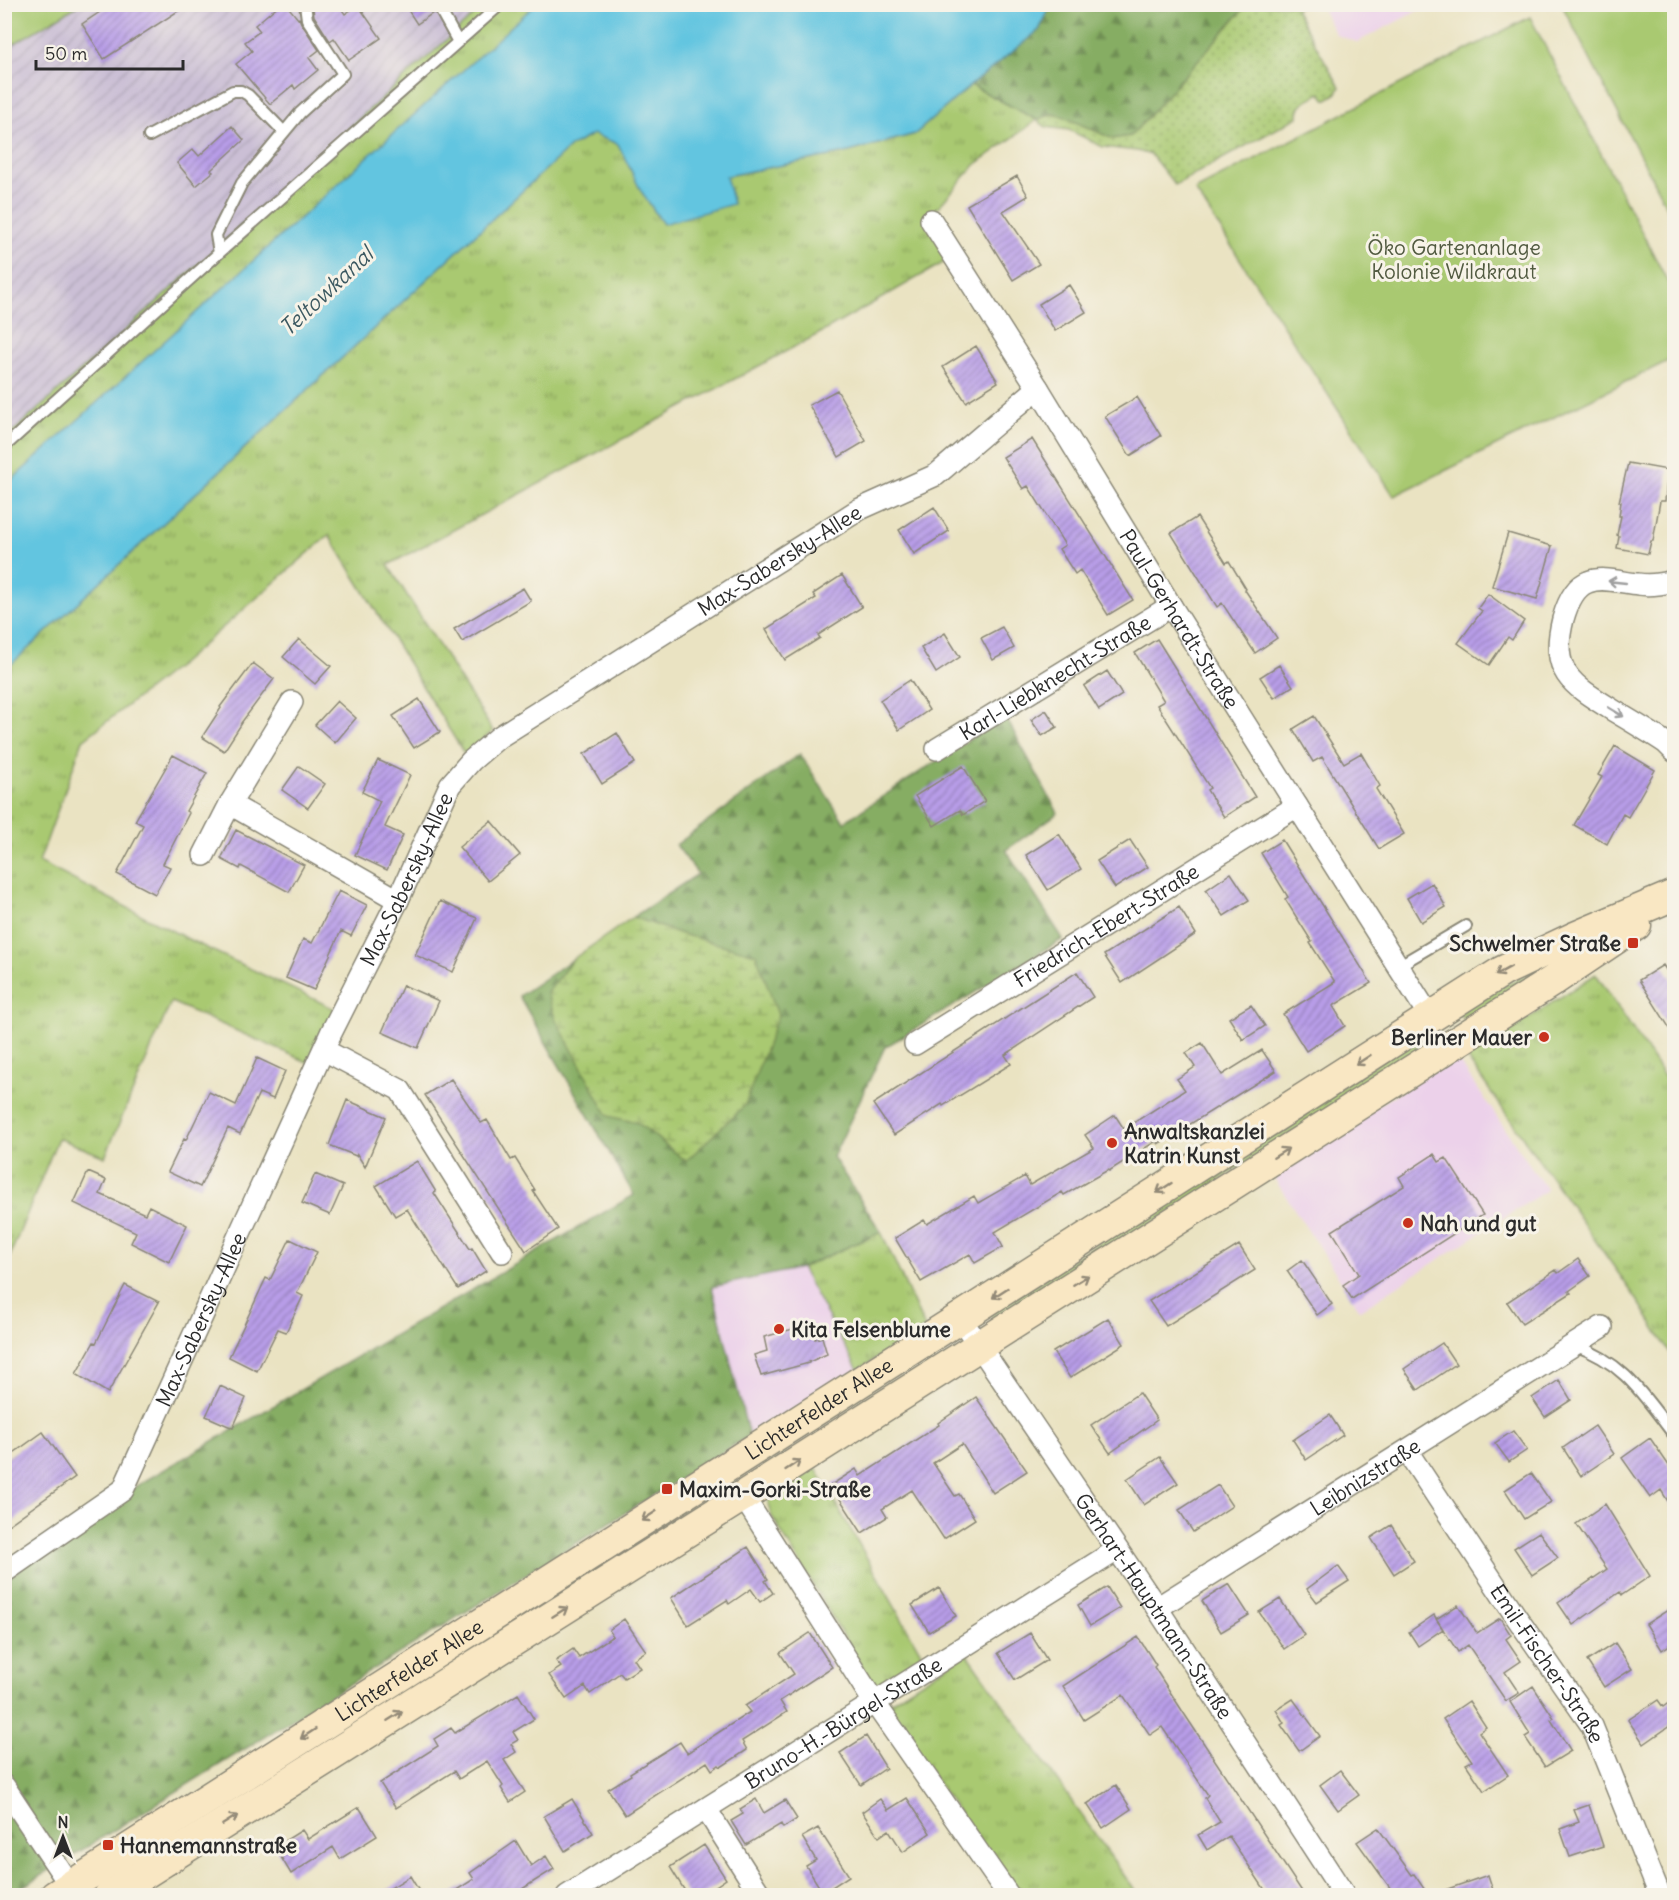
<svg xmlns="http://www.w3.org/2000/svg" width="1679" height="1900" viewBox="0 0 1679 1900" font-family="Delius,sans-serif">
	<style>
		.built { fill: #ecd1ea }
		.industrial { fill: url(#industrial-furrows) }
		.grass { fill: url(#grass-tufts); stroke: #6a7a4e; stroke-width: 1.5 }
		.forest { fill: url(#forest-firs); stroke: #586c47; stroke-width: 1.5 }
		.wetland { fill: url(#wetland-marsh); stroke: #6a7a4e; stroke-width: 1.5 }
		.park { fill: url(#park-dots); stroke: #6a7a4e; stroke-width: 1.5 }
		.garden { fill: #a9c971; stroke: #6a7a4e; stroke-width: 1.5 }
		.water { fill: #62c5e0; stroke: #467886; stroke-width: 1.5 }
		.building { fill: url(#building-hatch) }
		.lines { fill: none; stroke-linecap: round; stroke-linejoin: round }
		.service-casing { stroke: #8a8776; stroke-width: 14 }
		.minor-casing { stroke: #8a8776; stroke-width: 24 }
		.secondary-casing { stroke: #8a8776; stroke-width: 33 }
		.service { stroke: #fff; stroke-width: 10 }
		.minor { stroke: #fff; stroke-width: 21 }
		.secondary { stroke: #f9e7c3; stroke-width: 30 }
		.oneway { stroke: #a0a0a0 }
		.oneway2 { stroke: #928977 }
		.poi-dot { fill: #c8321e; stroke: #f7f3e8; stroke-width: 2 }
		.labels { text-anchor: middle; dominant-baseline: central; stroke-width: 6; stroke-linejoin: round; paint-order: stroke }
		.park-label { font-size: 21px; fill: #515a40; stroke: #f7f3e8 }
		.street-label { font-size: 21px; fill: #2b2b2b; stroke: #f7f3e8 }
		.poi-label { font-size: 21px; font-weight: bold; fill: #2b2b2b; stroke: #f7f3e8; text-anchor: start }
		.water-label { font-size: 22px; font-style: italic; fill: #3c5961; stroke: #f7f3e8 }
	</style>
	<defs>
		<pattern id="industrial-furrows" width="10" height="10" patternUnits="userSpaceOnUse" patternTransform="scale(1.5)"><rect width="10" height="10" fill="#cbbfd5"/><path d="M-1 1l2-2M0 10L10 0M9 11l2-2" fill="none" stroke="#aea4b7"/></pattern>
		<pattern id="grass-tufts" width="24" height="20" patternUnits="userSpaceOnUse" patternTransform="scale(1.5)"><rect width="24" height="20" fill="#a9c971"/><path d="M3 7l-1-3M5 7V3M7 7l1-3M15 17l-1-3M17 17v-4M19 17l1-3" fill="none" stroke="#8aa35d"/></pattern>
		<pattern id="forest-firs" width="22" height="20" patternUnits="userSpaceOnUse" patternTransform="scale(1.5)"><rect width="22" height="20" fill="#86ad63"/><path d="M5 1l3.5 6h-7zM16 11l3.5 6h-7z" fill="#6e8d52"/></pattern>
		<pattern id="wetland-marsh" width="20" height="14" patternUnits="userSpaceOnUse" patternTransform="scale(1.5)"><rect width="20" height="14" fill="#a9c971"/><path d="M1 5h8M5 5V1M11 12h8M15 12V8" fill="none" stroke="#8aa35d"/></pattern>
		<pattern id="park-dots" width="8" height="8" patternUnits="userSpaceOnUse" patternTransform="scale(1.5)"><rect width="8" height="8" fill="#a9c971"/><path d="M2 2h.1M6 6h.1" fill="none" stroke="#8aa35d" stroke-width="1.8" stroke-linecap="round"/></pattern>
		<pattern id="building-hatch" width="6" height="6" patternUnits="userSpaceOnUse" patternTransform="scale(1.5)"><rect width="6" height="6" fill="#b89de8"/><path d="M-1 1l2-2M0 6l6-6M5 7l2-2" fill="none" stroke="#9680bc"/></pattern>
	</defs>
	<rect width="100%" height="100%" fill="#f7f3e8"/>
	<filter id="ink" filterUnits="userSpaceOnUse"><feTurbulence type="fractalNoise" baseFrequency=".0167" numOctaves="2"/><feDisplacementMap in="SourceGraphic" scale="12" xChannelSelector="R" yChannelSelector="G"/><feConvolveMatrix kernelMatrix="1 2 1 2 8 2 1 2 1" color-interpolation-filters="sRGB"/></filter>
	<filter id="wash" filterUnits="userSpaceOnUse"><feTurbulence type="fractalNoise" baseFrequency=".008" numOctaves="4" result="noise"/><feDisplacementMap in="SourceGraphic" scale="24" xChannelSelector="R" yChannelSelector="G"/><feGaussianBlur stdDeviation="1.35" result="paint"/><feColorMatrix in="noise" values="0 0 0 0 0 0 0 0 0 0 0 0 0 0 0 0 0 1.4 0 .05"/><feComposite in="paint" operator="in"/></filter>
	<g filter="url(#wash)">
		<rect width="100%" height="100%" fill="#eae3c2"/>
		<path class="built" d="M1320,5h109l-72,37 -21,-7z
			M1456,1057l91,133 -187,120 -90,-138z
			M801,1268l57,102 -109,66 -37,-149z"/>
		<path class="industrial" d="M79,5h406l-480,434v-390z"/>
		<path class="grass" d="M485,5h51l-531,481v-47z
			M971,85l66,35 -62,45 -48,55 23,39 -126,72 -436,234 105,166 -28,24 -136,-220 -147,128 -99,77 -44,122 149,77 149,71 -25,54 -141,-62 -66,155 -47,-19 -53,130v-598l566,-524 22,-12 25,10 23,47 22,33 63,-48 119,-23 70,-19z
			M1564,956l-98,63 -7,-4 1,-7z
			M1596,974l78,117v268l-34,-55 -173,-246z
			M1413,1040l6,11 -423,273 -7,-10z
			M881,1232l44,96 -67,42 -57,-102z
			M814,1465l111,195c-14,9 -37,32 -54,22l-100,-167 -3,-11 3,-11z
			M967,1653l171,242h-122l-127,-182 1,-11z"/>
		<path class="forest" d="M1051,5h196l-116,131 -18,3 -49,-22 -12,-3 -15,6 -66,-35 68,-55z
			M1005,716l53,97 -52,37 57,89 -178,108 -52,110 48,75 -80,36 -89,19 37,149 -741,460 -4,-1v-92l14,-10 -13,-24v-189l133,-95 496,-290 -115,-199 54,-37 -25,34 60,122 30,8 48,38 -5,-227 -48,-17 65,-43 -22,-29 124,-91 44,68z"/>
		<path class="wetland" d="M633,917l48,17 75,20 22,61 -33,90 -59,56 -48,-38 -30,-7 -53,-98 -8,-25 26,-34z"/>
		<path class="park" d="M1247,5h55l-7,4 45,78 -3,6 -11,7 -5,-7c-11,6 -24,9 -23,24l-123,68 -24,-30 -14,-4 -34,-4 -34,-17 -23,-3 -9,-7 15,-6 12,3 49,22 18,-3z"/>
		<path class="garden" d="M5,4h74v1l-74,44z
			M1562,5h112v216z
			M1530,17l144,277v64l-280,138 -199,-306z"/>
		<path class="water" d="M536,4l515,1 -12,25 -68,55 -56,49 -70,19 -119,23 7,28 -70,20 -22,-33 -23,-47 -25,-10 -22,12 -566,524v-184z"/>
		<g id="blocks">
			<path class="building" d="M112,4h77l-85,55 -22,-35z
				M280,4h6l12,15 1,-1 2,5 18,27 -10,8 9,12 -23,19 -2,-4 -23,19 -34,-40 16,-13 -7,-9 15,-11 -5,-6z
				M318,4h20l7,10 13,-9 23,33 -32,22 -15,-22 -4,3 -16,-25 -1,-8z
				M404,4h26l3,9 -16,11z
				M232,126l12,14 -33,30 2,2 -17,14 -19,-23 16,-14 6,7z
				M1017,176l11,20 -25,15 36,53 -26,16 -46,-75z
				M1069,285l17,27 -31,19 -16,-27z
				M976,346l22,36 -32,20 -23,-35z
				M837,390l29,51 -27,16 -30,-52z
				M1137,397l24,39 -31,20 -25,-40z
				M1032,439l101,161 -25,15 -28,-45 -5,4 -16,-25 6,-4 -37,-59 -5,3 -20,-32z
				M1628,463l40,7 -3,31h-5l-7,40h-2l-3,13 -31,-6 2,-12 -2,-1 4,-19h-2l2,-14h-2z
				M934,507l15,24 -35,23 -15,-24z
				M1197,517l29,46 3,-2 17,28 -1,1 32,48 -22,15 -33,-50 -5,4 -46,-74z
				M1508,533l44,13 -15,53 -45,-13z
				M842,575l20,32 -44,28 2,3 -35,22 -19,-31 50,-31 -3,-4z
				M523,588l8,13 -69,41 -8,-13z
				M1488,594l36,27 -12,19 -4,-3 -19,28 -31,-22 24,-32 -4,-3z
				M1002,627l12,21 -21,12 -12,-22z
				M945,633l15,24 -24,16 -15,-25z
				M299,639l32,27 -16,18 -32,-27z
				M1157,639l98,158 -31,20 -17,-27 3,-2 -53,-83 7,-4 -29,-48z
				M253,663l21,16 -33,44h1l-18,28 -22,-14 19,-29 -1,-1z
				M1279,665l14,21 -19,12 -14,-21z
				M1107,671l15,24 -23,15 -15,-24z
				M910,680l19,30 -30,20 -19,-30z
				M419,699l21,33 -26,16 -21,-32z
				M337,701l19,17 -21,25 -20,-18z
				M1046,710l11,17 -15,9 -11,-16z
				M1314,716l30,47 17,-10 19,33 -4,3 28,45 -25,15 -57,-92 -9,5 -20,-33z
				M617,733l18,30 -33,21 -18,-30z
				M1615,746l40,24 -27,47 -5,-3 -16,30 -33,-19 28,-48 -4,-2z
				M173,755l34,18 -21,38 3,2 -26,51 7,3 -15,27 -38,-20 26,-49 -8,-4z
				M378,760l32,15 -25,52 18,8 -16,35 -32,-15 25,-54 -18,-9z
				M299,766l26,18 -17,24 -26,-18z
				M963,766l22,35 -22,14 -3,-5 -26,16 -19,-30z
				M491,821l29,34 -32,26 -29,-34z
				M236,830l68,35 -15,27 -48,-26 -1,3 -19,-10z
				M1059,834l22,35 -33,21 -22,-35z
				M1130,840l18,27 -33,21 -18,-27z
				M1282,840l89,143 -38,23 12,20 -39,25 -23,-37 52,-32 -25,-39 2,-1 -27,-43 3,-2 -27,-44z
				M1231,873l18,27 -25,16 -18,-26z
				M1432,883l14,24 -25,15 -14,-24z
				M339,891l28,14 -16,31 -10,-5 -27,59 -28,-12 17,-39 9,4z
				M440,901l37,17 -24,54 -38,-17z
				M1179,907l17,27 -74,49 -18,-28z
				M1663,965l11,17v53l-35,-55z
				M1077,972l16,25 -88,58 6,9 -68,42 -1,-2 -48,31 -21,-31z
				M403,985l36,16 -21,47 -36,-16z
				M1251,1005l14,21 -22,14 -14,-22z
				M1202,1043l20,32 40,-25 14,21 -118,73 -2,-3 -47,30 -1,-1 -44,25 -2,-3 -67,40 8,15 -28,16 -5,-9 -49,28 -26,-44 29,-18 3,4 47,-28 4,7 47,-27 5,9 64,-37 -9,-13 30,-20 9,14 61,-39 -8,-11 18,-12 -9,-14z
				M257,1058l28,13 -12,28 -14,-6 -19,41 -12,-6 -28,59 -32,-15 16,-33 2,1 23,-48 27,13z
				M451,1079l30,44 6,-3 24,40 4,-2 20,32 -2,1 25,38 -32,22 -101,-156z
				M347,1100l39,17 -21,50 -8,-13 -1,2 -27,-11z
				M1434,1154l5,8 7,-4 37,57 -131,84 -9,-14 16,-11 -27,-43 72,-45 -5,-9z
				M417,1161l19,31 -2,1 36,56 2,-1 14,23 -28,18 -51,-80 -12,7 -19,-30z
				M88,1172l18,8 -6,14 45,20 4,-8 38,19 -18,37 -38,-19 5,-11 -62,-29z
				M315,1174l28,12 -13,29 -28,-12z
				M290,1239l27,13 -20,41 6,3 -17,36 -8,-3 -21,42 -28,-14 37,-79 4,2z
				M1239,1245l16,25 -89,56 -17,-25z
				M1578,1259l12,17 -21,15 2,2 -49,31 -15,-22 49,-32 2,3z
				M1302,1260l30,44 -15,11 -30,-44z
				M125,1285l34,17 -51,91 -32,-19 18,-32 2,1z
				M1108,1318l16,26 -54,34 -17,-26z
				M811,1324l4,15 7,-2 5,17 -18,8v1l-48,13 -7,-21 13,-4 -3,-14z
				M1442,1343l14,21 -38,26 -14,-21z
				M1559,1380l12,20 -26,17 -13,-19z
				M220,1386l26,12 -13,30 -27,-12z
				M1139,1393l18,27 -47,33 -19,-28z
				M976,1397l51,74 -34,22 -31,-49 -29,19 22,33 4,-2 16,25 -31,20 -32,-49 -30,19 5,8 -25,16 -31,-48 25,-16 4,7 79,-51 -1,-2z
				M1330,1415l13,20 -37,25 -13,-20z
				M1595,1426l19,28 -33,22 -18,-28z
				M1513,1431l14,19 -18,12 -14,-19z
				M43,1432l32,45 -71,51v-68z
				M1650,1438l24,35v38l-13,-21 -11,8 -28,-40z
				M1160,1457l18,26 -34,22 -17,-26z
				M1531,1473l20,29 -27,17 -19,-29z
				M1218,1485l14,21 -39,26 -14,-22z
				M1605,1504l45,72 -28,19 -2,-3 -47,33 -15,-22 49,-34 -31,-45z
				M1391,1525l23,36 -20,13 -23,-36z
				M1539,1532l19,26 -26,17 -18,-27z
				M748,1547l20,32 -3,2 8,12 -13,9 -9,-13 -22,15 -2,-4 -39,25 -17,-27z
				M1338,1566l11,15 -32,21 -10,-13z
				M1229,1584l20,31 -28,17 -19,-31z
				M1107,1587l13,21 -30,18 -12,-21z
				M939,1588l17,28 -27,16 -17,-27z
				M1280,1599l24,36 -20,14 -25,-37z
				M1458,1605l19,28 23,-15 11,17 -5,4 15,22 -16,11 14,21 -13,8 -38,-56 -10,7 -22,-33z
				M1674,1606v36l-12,8 -16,-26z
				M1434,1615l9,14 -25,17 -9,-14z
				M624,1619l22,32 -12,8 6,9 -16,10 -4,-5 -30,21 -5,-8 -19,13 -17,-24 12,-8 -5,-6 17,-12 6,9 34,-22 -4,-6z
				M810,1633l22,34 -52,34 7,11 -45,29 5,9 -26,17 -2,-2 -7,5 -5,-8 -82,53 -17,-26 23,-14 -1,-2 50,-31 7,11 63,-41 -5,-6 49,-32 -14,-21z
				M1030,1633l17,27 -32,20 -17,-27z
				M1138,1637l18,28 -2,2 29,45 122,184h-36l-40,-60 -22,14 -9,-15 22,-13 -15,-24 3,-3 -46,-68 -12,8 -27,-40 -39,25 -21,-34z
				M1615,1643l17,26 -28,18 -17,-26z
				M1533,1686l21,32 -3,2 20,31 -26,16 -20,-30 5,-3 -20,-32z
				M518,1694l16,25 -21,13 5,8 -7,4 5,8 -12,8 21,32 -15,10 -9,-14 2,-2 -16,-25 -28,18 -5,-8 -58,37 -16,-25 58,-37 -4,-7 17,-11 4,5z
				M1293,1699l27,37 -21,15 -18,-26 3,-2 -8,-13z
				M1674,1699v24l-30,21 -16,-24 30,-20 5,7z
				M1469,1701l17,26 -7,5 29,43 -24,16 -18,-27 6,-3 -29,-42z
				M866,1736l20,32 -25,17 -21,-32z
				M1340,1770l19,25 -21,15 -18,-25z
				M1116,1785l15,24 -28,19 -16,-24z
				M907,1798l23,35 -27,19 -14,-22 -10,7 -17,-25 18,-13 8,11z
				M572,1799l21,34 -28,18 -21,-35z
				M756,1799l8,14 21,-13 12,19 -14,9 -2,-4 -35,21 -15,-24 12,-7 -3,-5z
				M1589,1805l14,41 -33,11 -10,-28 19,-7 -5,-12z
				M359,1807l18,29 -37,23 -7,-12 -42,27 -16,-27 27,-17 6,9z
				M818,1828l31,48 -26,17 -17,-27 10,-6 -14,-23z
				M1378,1828l34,47 2,-1 15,22h-33l-39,-54z
				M516,1841l15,25 15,-10 8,13 -43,27h-64l27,-17 -4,-6z
				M704,1845l22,34 -25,17h-13l-18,-29z
				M1488,1875l7,21h-59v-3z
				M410,1876l12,20h-44z"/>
		</g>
	</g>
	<g filter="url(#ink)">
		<use href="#blocks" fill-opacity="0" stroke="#8a8776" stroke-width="1.5"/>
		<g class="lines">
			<defs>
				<path id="service" d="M437,4l21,38
					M149,136l84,-45h8l7,4 36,37
					M219,253l-3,-18 26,-52 58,-70 43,-39 -36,-55 -2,-15
					M4,447l215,-194 282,-249
					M1398,966l68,-40
					M1574,1345c51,18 69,50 100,90"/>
				<g id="minor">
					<path id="s1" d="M931,220l107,168 133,218 259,411"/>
					<path d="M1674,581c-12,3 -23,5 -36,3 -15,-1 -35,-8 -50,-2 -14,5 -21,23 -25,37 -13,52 7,65 48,90 18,11 37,22 55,34l8,8"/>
					<path d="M292,702l-62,102 168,96"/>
					<path id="s2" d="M937,749l234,-143"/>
					<path d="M204,855l26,-51"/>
					<path id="s3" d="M915,1044l382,-238"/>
					<path d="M324,1050l76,40 102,162"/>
					<path id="s4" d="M961,1319l196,289 188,288"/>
					<path id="s5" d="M1407,1451l110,167 75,108 67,167"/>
					<path d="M743,1496l131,206 135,194"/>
					<path id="s6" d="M4,1572l119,-82 208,-457 67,-133 52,-115 21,-24 28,-24 361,-228 76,-34 102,-87"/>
					<path id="s7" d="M1157,1608l445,-281"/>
					<path d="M4,1786l73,110"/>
					<path d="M706,1809l55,87"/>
					<path id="s8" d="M567,1896l550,-346"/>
				</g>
				<g id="secondary">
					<path id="s9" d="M55,1896l1448,-925 72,-34 99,-42"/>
					<path d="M109,1896l634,-400 808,-514 85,-57"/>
				</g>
			</defs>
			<use href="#service" class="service-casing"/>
			<use href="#minor" class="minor-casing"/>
			<use href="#secondary" class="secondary-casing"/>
			<use href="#service" class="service"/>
			<use href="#minor" class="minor"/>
			<use href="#secondary" class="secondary"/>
		</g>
		<defs><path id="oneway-shaft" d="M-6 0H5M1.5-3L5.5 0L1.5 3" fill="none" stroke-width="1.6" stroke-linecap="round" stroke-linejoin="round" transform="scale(1.5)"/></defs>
		<g class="oneway">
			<use href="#oneway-shaft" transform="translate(1617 582) rotate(-174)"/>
			<use href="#oneway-shaft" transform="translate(1616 712) rotate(31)"/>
		</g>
		<g class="oneway2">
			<use href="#oneway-shaft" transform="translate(1503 971) rotate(151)"/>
			<use href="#oneway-shaft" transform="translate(1363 1060) rotate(147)"/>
			<use href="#oneway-shaft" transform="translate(1281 1153) rotate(-32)"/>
			<use href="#oneway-shaft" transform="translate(1164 1188) rotate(147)"/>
			<use href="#oneway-shaft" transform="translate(1081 1280) rotate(-32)"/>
			<use href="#oneway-shaft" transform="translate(1000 1293) rotate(147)"/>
			<use href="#oneway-shaft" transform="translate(793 1465) rotate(-33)"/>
			<use href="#oneway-shaft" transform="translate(649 1516) rotate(147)"/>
			<use href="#oneway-shaft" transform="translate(560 1612) rotate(-32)"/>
			<use href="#oneway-shaft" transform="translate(395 1716) rotate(-32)"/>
			<use href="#oneway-shaft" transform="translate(308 1734) rotate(147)"/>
			<use href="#oneway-shaft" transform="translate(230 1820) rotate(-32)"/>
		</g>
	</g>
	<g class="poi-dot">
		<rect x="1627" y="937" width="12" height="12" rx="3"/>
		<circle cx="1544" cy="1037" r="6"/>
		<circle cx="1112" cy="1143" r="6"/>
		<circle cx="1408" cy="1223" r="6"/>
		<circle cx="779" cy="1329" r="6"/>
		<rect x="661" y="1483" width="12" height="12" rx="3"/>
		<rect x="102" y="1839" width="12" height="12" rx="3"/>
	</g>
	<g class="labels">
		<g class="park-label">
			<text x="1454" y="247">Öko Gartenanlage<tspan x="1454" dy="24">Kolonie Wildkraut</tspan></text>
		</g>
		<g class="street-label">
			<text stroke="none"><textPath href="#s6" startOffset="1322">Max-Sabersky-Allee</textPath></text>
			<text stroke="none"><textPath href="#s1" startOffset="470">Paul-Gerhardt-Straße</textPath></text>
			<text stroke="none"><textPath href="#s2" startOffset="138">Karl-Liebknecht-Straße</textPath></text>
			<text stroke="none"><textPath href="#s6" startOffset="818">Max-Sabersky-Allee</textPath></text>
			<text stroke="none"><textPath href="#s3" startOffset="225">Friedrich-Ebert-Straße</textPath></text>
			<text stroke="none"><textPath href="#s6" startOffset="332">Max-Sabersky-Allee</textPath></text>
			<text stroke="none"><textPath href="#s9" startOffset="906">Lichterfelder Allee</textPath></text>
			<text stroke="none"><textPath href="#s7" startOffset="246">Leibnizstraße</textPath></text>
			<text stroke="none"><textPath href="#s4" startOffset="346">Gerhart-Hauptmann-Straße</textPath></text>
			<text stroke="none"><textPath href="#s5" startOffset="255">Emil-Fischer-Straße</textPath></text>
			<text stroke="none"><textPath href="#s9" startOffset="420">Lichterfelder Allee</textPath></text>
			<text stroke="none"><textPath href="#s8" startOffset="326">Bruno-H.-Bürgel-Straße</textPath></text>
		</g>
		<g class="poi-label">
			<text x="1621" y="943" text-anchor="end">Schwelmer Straße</text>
			<text x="1532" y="1037" text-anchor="end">Berliner Mauer</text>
			<text x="1124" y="1131">Anwaltskanzlei<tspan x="1124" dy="24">Katrin Kunst</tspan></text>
			<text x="1420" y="1223">Nah und gut</text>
			<text x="791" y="1329">Kita Felsenblume</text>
			<text x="679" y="1489">Maxim-Gorki-Straße</text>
			<text x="120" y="1845">Hannemannstraße</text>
		</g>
		<g class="water-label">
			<text transform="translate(326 291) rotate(-43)">Teltowkanal</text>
		</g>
	</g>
	<rect width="1679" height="1900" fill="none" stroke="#f7f3e8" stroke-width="24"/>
	<g transform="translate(63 1837)" stroke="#f7f3e8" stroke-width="4.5" paint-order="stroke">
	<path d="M0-4.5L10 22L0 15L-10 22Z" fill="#2b2b2b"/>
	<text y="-9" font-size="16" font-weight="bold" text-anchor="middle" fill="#2b2b2b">N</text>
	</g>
	<path d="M36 60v9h147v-9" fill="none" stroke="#2b2b2b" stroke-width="3"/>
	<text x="45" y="60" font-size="18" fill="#2b2b2b" stroke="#f7f3e8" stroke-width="4.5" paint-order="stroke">50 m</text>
</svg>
